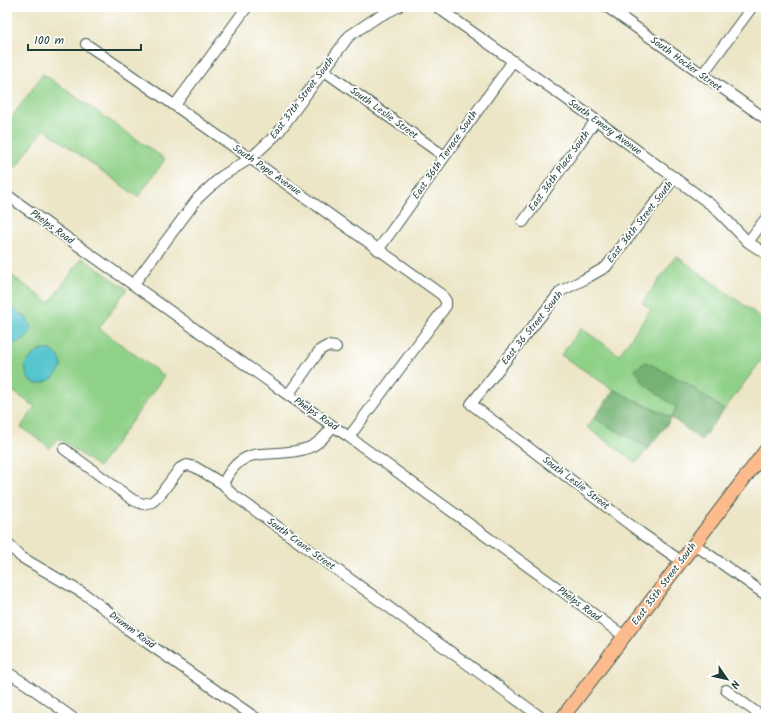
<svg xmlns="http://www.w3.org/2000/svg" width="773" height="725" viewBox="0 0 773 725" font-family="Kalam,sans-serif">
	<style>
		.green { fill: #90d188; stroke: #58875e }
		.forest { fill: #74b374; stroke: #4a7854 }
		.water { fill: #57c5ce; stroke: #3b8181 }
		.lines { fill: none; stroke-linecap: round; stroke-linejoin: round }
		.minor-casing { stroke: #3e564a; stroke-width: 12 }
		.major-casing { stroke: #3e564a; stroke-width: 15 }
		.minor { stroke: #fff; stroke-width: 10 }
		.major { stroke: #fbbb8d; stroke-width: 13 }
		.labels { text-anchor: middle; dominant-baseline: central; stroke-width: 3.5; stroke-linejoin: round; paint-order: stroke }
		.street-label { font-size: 10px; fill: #1f3d34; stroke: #fff }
	</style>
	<rect width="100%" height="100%" fill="#fff"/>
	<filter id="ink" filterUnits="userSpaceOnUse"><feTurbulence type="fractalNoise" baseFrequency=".025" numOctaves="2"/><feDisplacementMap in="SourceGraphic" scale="8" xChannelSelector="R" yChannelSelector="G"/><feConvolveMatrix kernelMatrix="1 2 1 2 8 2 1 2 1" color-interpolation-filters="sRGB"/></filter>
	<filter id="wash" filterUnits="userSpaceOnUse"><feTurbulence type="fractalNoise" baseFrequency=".012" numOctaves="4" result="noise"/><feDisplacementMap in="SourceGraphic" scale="16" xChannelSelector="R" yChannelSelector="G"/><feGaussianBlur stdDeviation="0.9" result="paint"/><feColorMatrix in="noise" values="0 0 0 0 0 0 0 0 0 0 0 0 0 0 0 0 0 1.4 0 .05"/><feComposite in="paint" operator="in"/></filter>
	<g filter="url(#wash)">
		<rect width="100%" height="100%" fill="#ece5c6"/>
		<path class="green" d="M43,74l122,85 -27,38 -94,-68 -37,50v-55z
			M676,256l90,65v33l-42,56 -39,-28 -41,2 32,23 -4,11 -58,-28 -53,-35 20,-27 38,27 32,-46 -9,-6z
			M82,258l45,31 -28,39 65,48 -65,91 -41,-29 -8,10 -29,-21 14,-20 -28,-20v-115l42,31z
			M594,418l54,30 -12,15 -49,-36z"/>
		<path class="forest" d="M646,362l39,20 39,28 -23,30 -29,-22 -24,30 -54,-30 20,-28 58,28 4,-11 -32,-23 -9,-15z"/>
		<path class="water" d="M14,309l13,9 5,12 -8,9 -17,8v-36z
			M40,350h12l7,7 3,9c-6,12 -13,16 -26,18l-9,-6 -2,-13 7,-9z"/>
	</g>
	<g filter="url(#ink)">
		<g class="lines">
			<defs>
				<path id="minor" d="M437,7l159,113 118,87 34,35 18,12
					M607,7l159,112
					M86,44c119,82 238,166 356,251l4,6v5l-97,131
					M323,70l121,86
					M702,75l50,-68
					M175,105l72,-98
					M675,177l-69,90 -23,13 -22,11 -90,113 170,129 40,28
					M7,195l281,200 61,42 275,199
					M523,222l73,-102
					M748,242l18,-24
					M378,250l135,-189
					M133,285l65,-87 24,-22 29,-18 27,-25 71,-97 27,-18 22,-11
					M288,395l32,-45 7,-4 9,1
					M64,449l69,51 10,4 9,-2 8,-7 20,-27 7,-3 8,2 28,17 8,9 311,225
					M223,484c21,-45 49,-23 85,-36 11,-4 18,-13 25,-22
					M7,543l14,14 65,38 24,18 17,16 129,89
					M694,544l72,51
					M7,672l19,12 47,34
					M726,690l38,28"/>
				<path id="major" d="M562,718l204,-268"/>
			</defs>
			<use href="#minor" class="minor-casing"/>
			<use href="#major" class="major-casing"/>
			<use href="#minor" class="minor"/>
			<use href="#major" class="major"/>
		</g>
	</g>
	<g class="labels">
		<g class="street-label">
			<text transform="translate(686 64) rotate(36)">South Hocker Street</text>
			<text transform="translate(302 98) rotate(-53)">East 37th Street South</text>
			<text transform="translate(384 113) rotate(36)">South Leslie Street</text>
			<text transform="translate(605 127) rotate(36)">South Emery Avenue</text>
			<text transform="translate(445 155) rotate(-55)">East 36th Terrace South</text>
			<text transform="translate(267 170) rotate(35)">South Pope Avenue</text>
			<text transform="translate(559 171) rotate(-54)">East 36th Place South</text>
			<text transform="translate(640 222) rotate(-52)">East 36th Street South</text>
			<text transform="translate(52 227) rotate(36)">Phelps Road</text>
			<text transform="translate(532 328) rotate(-51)">East 36 Street South</text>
			<text transform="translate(316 414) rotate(34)">Phelps Road</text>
			<text transform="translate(576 483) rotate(37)">South Leslie Street</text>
			<text transform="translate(301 544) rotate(36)">South Crane Street</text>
			<text transform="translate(664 584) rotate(-53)">East 35th Street South</text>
			<text transform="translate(579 604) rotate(36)">Phelps Road</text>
			<text transform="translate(132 630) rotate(37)">Drumm Road</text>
		</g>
	</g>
	<rect width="773" height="725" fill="none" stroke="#fff" stroke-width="24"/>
	<g transform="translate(727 679) rotate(124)" stroke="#ffffff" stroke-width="3" paint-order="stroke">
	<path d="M0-3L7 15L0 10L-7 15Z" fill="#1f3d34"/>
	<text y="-6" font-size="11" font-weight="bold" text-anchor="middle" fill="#1f3d34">N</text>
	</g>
	<path d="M28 44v6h113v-6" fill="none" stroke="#1f3d34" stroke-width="2"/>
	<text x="34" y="44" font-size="12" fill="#1f3d34" stroke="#ffffff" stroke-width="3" paint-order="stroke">100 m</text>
</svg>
